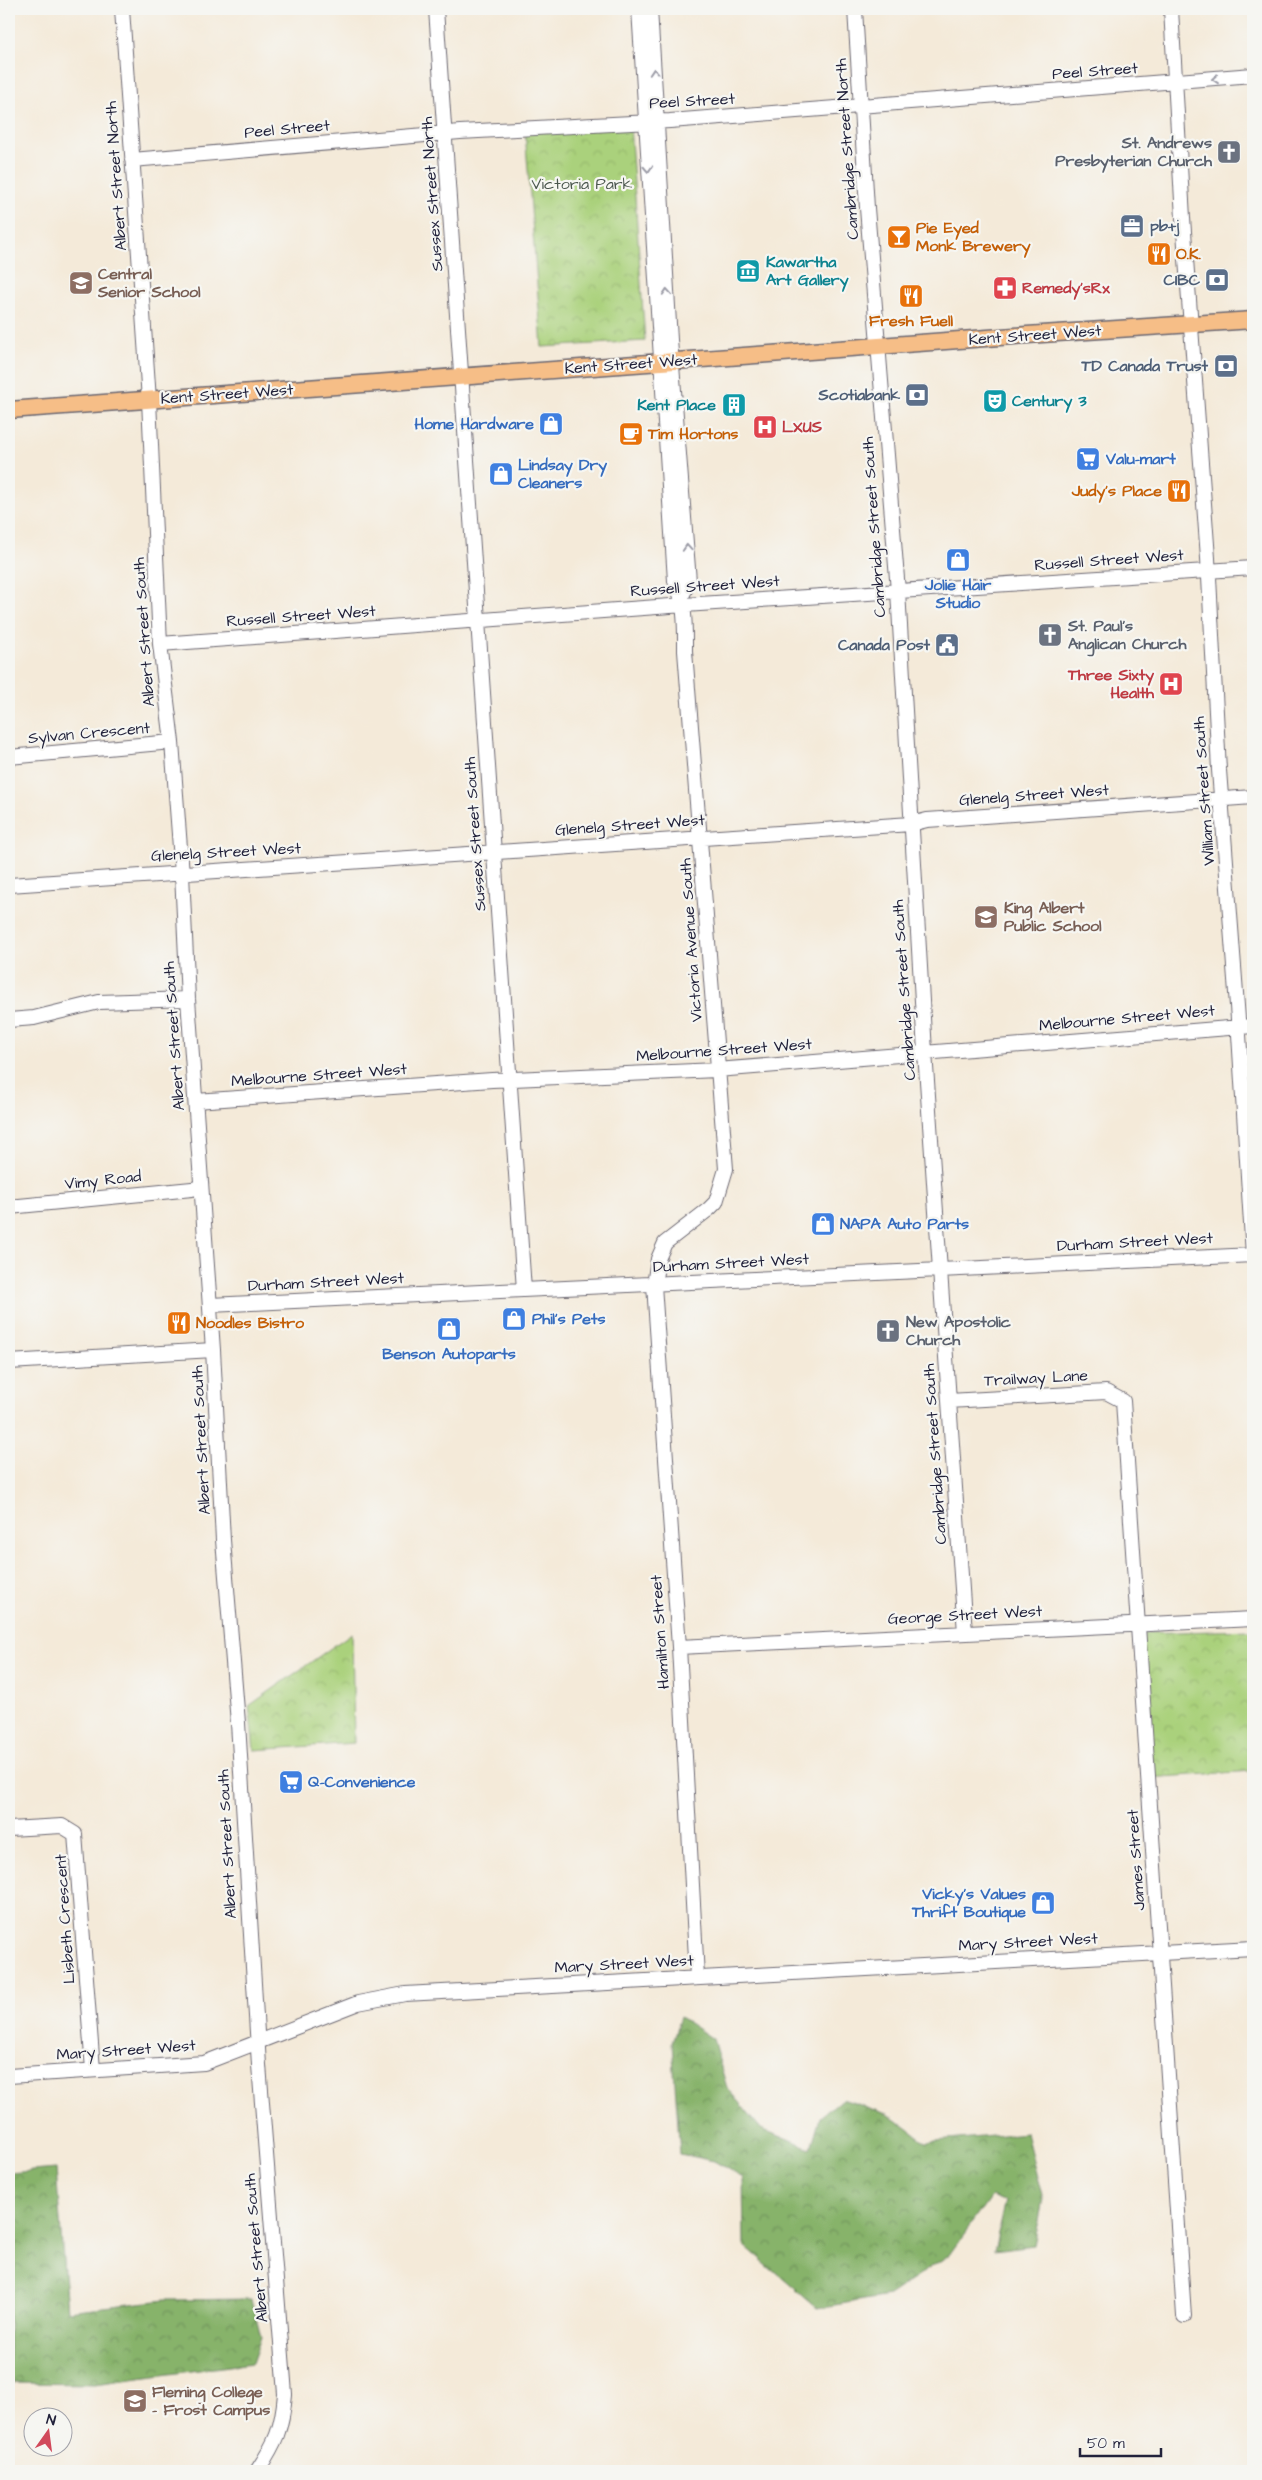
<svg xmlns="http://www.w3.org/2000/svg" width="1262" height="2480" viewBox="0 0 1262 2480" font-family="'Architects Daughter',sans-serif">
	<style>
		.forest { fill: url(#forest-crowns); stroke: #546a53 }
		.park { fill: url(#park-crowns); stroke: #667a5b }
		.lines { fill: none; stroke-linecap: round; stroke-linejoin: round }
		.minor-casing { stroke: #6c6872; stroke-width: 16 }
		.major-casing { stroke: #6c6872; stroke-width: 19 }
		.minor { stroke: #fff; stroke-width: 14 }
		.major { stroke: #f6be87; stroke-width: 16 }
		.oneway { stroke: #9c9ca7 }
		.labels { text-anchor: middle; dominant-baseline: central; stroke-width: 4.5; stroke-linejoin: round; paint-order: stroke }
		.street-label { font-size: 16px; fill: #22223b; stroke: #f6f6f2 }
		.worship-label { font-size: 16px; font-weight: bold; fill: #5b616d; stroke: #f6f6f2; text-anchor: start }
		.park-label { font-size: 16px; fill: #4b574e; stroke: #f6f6f2 }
		.service-label { font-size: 16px; font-weight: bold; fill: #4e5e75; stroke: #f6f6f2; text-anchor: end }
		.food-label { font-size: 16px; font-weight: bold; fill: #c56008; stroke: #f6f6f2; text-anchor: start }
		.culture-label { font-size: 16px; font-weight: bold; fill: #0d838f; stroke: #f6f6f2; text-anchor: start }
		.education-label { font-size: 16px; font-weight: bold; fill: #785e54; stroke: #f6f6f2; text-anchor: start }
		.health-label { font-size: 16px; font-weight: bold; fill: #be3a42; stroke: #f6f6f2; text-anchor: start }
		.shop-label { font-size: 16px; font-weight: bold; fill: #366cbe; stroke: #f6f6f2; text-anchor: start }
	</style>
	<defs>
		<pattern id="forest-crowns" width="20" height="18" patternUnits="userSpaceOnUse" patternTransform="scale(1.25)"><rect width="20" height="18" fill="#87b36b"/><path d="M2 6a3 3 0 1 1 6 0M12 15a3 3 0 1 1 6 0" fill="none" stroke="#6e9159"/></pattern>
		<pattern id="park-crowns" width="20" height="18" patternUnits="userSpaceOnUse" patternTransform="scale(1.25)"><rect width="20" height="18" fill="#aad17b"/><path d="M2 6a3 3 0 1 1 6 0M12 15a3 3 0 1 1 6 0" fill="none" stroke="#92b36b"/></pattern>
	</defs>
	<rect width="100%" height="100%" fill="#f6f6f2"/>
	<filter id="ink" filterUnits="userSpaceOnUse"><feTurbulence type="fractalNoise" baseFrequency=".02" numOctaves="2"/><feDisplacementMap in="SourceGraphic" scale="10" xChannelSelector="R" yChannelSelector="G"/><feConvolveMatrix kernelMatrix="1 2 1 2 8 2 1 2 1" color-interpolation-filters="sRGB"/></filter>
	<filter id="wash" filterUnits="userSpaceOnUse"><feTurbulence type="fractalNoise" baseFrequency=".0096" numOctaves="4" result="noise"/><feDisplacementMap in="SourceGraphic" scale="20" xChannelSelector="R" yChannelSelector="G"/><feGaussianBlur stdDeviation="1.12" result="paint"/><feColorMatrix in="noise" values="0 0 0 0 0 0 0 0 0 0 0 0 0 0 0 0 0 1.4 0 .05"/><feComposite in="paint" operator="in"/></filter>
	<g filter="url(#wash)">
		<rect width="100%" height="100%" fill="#f4ead9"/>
		<path class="forest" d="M680,2017l33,22 14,49 34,41 50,19 9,-31 22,-18 46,15 38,28 100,-9 17,67 -9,45 -40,5 12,-48 -15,-6 -42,59 -61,41 -71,12 -73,-63 -1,-67 -29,-17 -34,-7 -8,-112z
			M56,2169l11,142 98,-11 86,-1 10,38 -9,26 -158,21 -85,-1v-210z"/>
		<path class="park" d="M630,125l15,216 -103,6 -17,-215z
			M1253,1630v141l-106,7 -7,-145z
			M352,1633l2,110 -100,7 -5,-44z"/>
	</g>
	<g filter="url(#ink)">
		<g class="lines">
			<defs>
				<path id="minor" d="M122,9l27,391 11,244 12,98 10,132 6,125 25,351 10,190 15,183 21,342 26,329c-3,35 -9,48 -28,77
					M436,9l88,1281
					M639,9l36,572c11,22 10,46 10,70l41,518 -10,33 -7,7 -44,34 -7,16 -4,26 25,362 18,330
					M650,9l20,331 19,241 -7,15
					M855,9l12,199 31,383 27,461 40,581
					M1171,9l12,209 25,340 11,212 19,249 15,236
					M132,160l328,-28 210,-11 583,-46
					M160,644l524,-39 569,-37
					M9,757l163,-15
					M9,885l902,-61 16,-4 326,-23
					M9,1020l25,-2 65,-16 89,-3
					M196,1101l296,-21 225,-10 536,-44
					M9,1207l183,-18 9,-2
					M210,1305l1043,-50
					M9,1362l204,-12
					M949,1401l157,-9 17,9 61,915
					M679,1647l574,-28
					M9,1829l53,-3 13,8 18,236
					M9,2076l195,-13 154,-60 47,-9 848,-46"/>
				<path id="major" d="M9,410l1018,-75 226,-15"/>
			</defs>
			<use href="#minor" class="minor-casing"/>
			<use href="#major" class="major-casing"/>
			<use href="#minor" class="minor"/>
			<use href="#major" class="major"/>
		</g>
		<defs><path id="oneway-chevron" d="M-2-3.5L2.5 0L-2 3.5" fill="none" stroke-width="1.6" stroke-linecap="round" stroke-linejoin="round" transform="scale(1.25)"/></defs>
		<g class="oneway">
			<use href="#oneway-chevron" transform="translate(654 72) rotate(-94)"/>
			<use href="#oneway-chevron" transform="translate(1215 79) rotate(175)"/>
			<use href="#oneway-chevron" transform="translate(648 169) rotate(87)"/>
			<use href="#oneway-chevron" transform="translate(667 292) rotate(-94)"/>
			<use href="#oneway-chevron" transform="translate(687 548) rotate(-94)"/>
		</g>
	</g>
	<defs>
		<symbol id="church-square" viewBox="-11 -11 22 22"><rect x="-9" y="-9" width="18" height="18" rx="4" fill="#6b7280" stroke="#f6f6f2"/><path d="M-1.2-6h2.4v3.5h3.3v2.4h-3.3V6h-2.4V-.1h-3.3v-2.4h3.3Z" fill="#fff"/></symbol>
		<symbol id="office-square" viewBox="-11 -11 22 22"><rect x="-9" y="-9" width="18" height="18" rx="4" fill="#5c6f8a" stroke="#f6f6f2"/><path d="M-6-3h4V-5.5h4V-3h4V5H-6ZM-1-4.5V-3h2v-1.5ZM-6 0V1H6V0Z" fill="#fff"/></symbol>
		<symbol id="bar-square" viewBox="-11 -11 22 22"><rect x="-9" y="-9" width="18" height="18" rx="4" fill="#e8710a" stroke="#f6f6f2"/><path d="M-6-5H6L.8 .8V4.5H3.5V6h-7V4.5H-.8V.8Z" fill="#fff"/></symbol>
		<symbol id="restaurant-square" viewBox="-11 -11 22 22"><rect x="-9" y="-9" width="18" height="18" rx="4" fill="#e8710a" stroke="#f6f6f2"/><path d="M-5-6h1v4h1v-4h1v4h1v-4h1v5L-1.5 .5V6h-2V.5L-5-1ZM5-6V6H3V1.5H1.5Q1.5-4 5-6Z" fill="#fff"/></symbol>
		<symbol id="museum-square" viewBox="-11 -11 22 22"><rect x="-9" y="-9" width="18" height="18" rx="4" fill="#0f9aa8" stroke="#f6f6f2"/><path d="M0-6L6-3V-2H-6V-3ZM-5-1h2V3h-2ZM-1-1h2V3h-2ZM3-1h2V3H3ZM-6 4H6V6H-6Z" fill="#fff"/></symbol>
		<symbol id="bank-square" viewBox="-11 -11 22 22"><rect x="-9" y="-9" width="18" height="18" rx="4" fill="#5c6f8a" stroke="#f6f6f2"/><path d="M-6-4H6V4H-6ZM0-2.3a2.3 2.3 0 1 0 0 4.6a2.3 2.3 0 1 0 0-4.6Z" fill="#fff"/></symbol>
		<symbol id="school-square" viewBox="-11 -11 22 22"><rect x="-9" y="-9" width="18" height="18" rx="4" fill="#8d6e63" stroke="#f6f6f2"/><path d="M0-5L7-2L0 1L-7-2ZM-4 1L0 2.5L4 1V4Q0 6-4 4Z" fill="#fff"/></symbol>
		<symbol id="pharmacy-square" viewBox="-11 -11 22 22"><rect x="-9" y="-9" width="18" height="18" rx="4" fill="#e0444e" stroke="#f6f6f2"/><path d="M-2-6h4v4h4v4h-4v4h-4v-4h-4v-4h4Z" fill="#fff"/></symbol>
		<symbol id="theatre-square" viewBox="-11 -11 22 22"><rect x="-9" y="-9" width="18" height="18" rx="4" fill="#0f9aa8" stroke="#f6f6f2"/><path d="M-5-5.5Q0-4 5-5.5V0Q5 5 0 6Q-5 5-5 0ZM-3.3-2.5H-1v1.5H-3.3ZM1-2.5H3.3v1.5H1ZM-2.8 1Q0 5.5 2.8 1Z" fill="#fff"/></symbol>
		<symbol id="building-square" viewBox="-11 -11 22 22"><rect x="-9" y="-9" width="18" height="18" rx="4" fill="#0f9aa8" stroke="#f6f6f2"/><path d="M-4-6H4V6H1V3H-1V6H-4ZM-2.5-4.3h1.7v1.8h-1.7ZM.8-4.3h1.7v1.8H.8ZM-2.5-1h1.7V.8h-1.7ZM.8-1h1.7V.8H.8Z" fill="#fff"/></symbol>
		<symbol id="shop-square" viewBox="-11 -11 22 22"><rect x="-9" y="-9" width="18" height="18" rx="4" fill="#3f7fe0" stroke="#f6f6f2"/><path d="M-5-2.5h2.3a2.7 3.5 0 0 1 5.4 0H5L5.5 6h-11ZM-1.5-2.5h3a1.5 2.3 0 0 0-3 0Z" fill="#fff"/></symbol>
		<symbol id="hospital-square" viewBox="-11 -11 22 22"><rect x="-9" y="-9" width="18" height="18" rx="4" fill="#e0444e" stroke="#f6f6f2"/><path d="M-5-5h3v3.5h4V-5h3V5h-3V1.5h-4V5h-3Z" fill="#fff"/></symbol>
		<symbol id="cafe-square" viewBox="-11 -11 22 22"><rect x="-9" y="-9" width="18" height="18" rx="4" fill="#e8710a" stroke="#f6f6f2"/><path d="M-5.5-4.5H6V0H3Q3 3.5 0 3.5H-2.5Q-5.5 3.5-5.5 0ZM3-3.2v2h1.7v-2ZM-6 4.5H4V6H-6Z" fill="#fff"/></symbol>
		<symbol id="supermarket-square" viewBox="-11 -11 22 22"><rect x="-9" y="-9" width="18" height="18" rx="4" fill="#3f7fe0" stroke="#f6f6f2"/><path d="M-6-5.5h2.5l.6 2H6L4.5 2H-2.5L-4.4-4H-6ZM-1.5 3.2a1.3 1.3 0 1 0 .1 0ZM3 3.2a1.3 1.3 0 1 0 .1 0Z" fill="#fff"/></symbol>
		<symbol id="civic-square" viewBox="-11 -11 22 22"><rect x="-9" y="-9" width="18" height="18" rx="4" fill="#5c6f8a" stroke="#f6f6f2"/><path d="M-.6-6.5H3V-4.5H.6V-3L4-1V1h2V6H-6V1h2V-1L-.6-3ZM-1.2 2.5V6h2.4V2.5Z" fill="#fff"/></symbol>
		<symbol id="university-square" viewBox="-11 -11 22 22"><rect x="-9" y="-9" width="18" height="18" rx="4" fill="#8d6e63" stroke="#f6f6f2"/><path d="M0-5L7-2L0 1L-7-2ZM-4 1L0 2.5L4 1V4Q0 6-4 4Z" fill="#fff"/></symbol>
	</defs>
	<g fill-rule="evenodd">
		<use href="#church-square" x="1215" y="138" width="28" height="28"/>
		<use href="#office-square" x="1118" y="212" width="28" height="28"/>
		<use href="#bar-square" x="885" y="223" width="28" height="28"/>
		<use href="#restaurant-square" x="1145" y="240" width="28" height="28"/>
		<use href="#museum-square" x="734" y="257" width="28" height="28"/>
		<use href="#bank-square" x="1203" y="266" width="28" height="28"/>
		<use href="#school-square" x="67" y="269" width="28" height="28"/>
		<use href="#pharmacy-square" x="991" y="274" width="28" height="28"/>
		<use href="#restaurant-square" x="897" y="282" width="28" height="28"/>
		<use href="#bank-square" x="1212" y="352" width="28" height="28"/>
		<use href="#bank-square" x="903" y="381" width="28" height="28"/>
		<use href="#theatre-square" x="981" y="387" width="28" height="28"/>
		<use href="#building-square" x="720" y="391" width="28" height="28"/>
		<use href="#shop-square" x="537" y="410" width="28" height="28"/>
		<use href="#hospital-square" x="751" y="413" width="28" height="28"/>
		<use href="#cafe-square" x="617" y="420" width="28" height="28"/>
		<use href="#supermarket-square" x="1074" y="445" width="28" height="28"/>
		<use href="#shop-square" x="487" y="460" width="28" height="28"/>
		<use href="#restaurant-square" x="1165" y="477" width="28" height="28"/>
		<use href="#shop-square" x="944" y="546" width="28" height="28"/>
		<use href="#church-square" x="1036" y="621" width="28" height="28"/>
		<use href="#civic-square" x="933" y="631" width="28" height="28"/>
		<use href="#hospital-square" x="1157" y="670" width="28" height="28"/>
		<use href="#school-square" x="972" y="903" width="28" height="28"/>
		<use href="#shop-square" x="809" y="1210" width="28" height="28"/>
		<use href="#shop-square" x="500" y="1305" width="28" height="28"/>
		<use href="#restaurant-square" x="165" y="1309" width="28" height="28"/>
		<use href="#shop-square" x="435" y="1315" width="28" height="28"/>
		<use href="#church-square" x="874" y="1317" width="28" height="28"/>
		<use href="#supermarket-square" x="277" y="1768" width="28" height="28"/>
		<use href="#shop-square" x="1029" y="1889" width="28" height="28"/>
		<use href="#university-square" x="121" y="2387" width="28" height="28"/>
	</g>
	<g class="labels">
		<g class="street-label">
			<text transform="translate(1095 71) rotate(-4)">Peel Street</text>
			<text transform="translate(692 101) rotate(-3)">Peel Street</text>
			<text transform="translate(287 129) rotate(-5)">Peel Street</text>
			<text transform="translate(847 149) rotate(-94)">Cambridge Street North</text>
			<text transform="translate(116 176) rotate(-94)">Albert Street North</text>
			<text transform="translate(432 194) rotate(-94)">Sussex Street North</text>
			<text transform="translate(1035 335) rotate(-4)">Kent Street West</text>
			<text transform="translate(631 364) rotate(-4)">Kent Street West</text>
			<text transform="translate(227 394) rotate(-4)">Kent Street West</text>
			<text transform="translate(874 527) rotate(-94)">Cambridge Street South</text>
			<text transform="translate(1109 560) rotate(-4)">Russell Street West</text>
			<text transform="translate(705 586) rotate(-4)">Russell Street West</text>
			<text transform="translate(301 616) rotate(-4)">Russell Street West</text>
			<text transform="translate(144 632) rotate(-94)">Albert Street South</text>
			<text transform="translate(89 733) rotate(-5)">Sylvan Crescent</text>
			<text transform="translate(1204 791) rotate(-94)">William Street South</text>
			<text transform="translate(1034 795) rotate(-4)">Glenelg Street West</text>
			<text transform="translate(630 825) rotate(-4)">Glenelg Street West</text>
			<text transform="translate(475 834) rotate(-94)">Sussex Street South</text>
			<text transform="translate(226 852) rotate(-3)">Glenelg Street West</text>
			<text transform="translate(691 940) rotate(-94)">Victoria Avenue South</text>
			<text transform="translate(904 990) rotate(-94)">Cambridge Street South</text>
			<text transform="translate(1127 1018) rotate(-5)">Melbourne Street West</text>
			<text transform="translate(174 1036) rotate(-94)">Albert Street South</text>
			<text transform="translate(724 1050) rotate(-4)">Melbourne Street West</text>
			<text transform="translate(319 1075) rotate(-4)">Melbourne Street West</text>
			<text transform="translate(103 1180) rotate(-6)">Vimy Road</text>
			<text transform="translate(1135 1242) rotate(-3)">Durham Street West</text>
			<text transform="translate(731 1263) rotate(-3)">Durham Street West</text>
			<text transform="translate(326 1282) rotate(-3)">Durham Street West</text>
			<text transform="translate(1036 1378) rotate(-3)">Trailway Lane</text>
			<text transform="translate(201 1440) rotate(-93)">Albert Street South</text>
			<text transform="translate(935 1454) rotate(-94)">Cambridge Street South</text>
			<text transform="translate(965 1615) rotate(-3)">George Street West</text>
			<text transform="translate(660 1632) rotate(-94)">Hamilton Street</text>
			<text transform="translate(227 1844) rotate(-93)">Albert Street South</text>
			<text transform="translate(1136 1860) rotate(-94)">James Street</text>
			<text transform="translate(65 1919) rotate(-94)">Lisbeth Crescent</text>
			<text transform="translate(1028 1942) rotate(-3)">Mary Street West</text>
			<text transform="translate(624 1964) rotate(-3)">Mary Street West</text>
			<text transform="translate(126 2050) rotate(-4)">Mary Street West</text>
			<text transform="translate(256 2248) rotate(-95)">Albert Street South</text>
		</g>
		<g class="worship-label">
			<text x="1212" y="143" text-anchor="end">St. Andrews<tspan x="1212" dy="18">Presbyterian Church</tspan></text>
			<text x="1068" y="626">St. Paul’s<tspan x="1068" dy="18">Anglican Church</tspan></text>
			<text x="906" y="1322">New Apostolic<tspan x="906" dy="18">Church</tspan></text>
		</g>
		<g class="park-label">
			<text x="582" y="184">Victoria Park</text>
		</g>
		<g class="service-label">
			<text x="1150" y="226" text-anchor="start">pb+j</text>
			<text x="1200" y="280">CIBC</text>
			<text x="1208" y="366">TD Canada Trust</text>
			<text x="900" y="395">Scotiabank</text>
			<text x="930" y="645">Canada Post</text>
		</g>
		<g class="food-label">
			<text x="916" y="228">Pie Eyed<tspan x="916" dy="18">Monk Brewery</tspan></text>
			<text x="1176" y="254">O.K.</text>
			<text x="911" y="321" text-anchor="middle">Fresh Fuell</text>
			<text x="648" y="434">Tim Hortons</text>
			<text x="1162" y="491" text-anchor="end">Judy’s Place</text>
			<text x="196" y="1323">Noodles Bistro</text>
		</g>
		<g class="culture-label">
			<text x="766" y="262">Kawartha<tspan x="766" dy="18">Art Gallery</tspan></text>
			<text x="1012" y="401">Century 3</text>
			<text x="716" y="405" text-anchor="end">Kent Place</text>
		</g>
		<g class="education-label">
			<text x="98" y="274">Central<tspan x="98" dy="18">Senior School</tspan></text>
			<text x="1004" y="908">King Albert<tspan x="1004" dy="18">Public School</tspan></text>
			<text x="152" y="2392">Fleming College<tspan x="152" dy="18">- Frost Campus</tspan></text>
		</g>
		<g class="health-label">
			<text x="1022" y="288">Remedy'sRx</text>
			<text x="782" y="427">LXUS</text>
			<text x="1154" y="675" text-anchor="end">Three Sixty<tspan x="1154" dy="18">Health</tspan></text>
		</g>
		<g class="shop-label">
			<text x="534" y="424" text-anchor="end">Home Hardware</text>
			<text x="1106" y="459">Valu-mart</text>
			<text x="518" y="465">Lindsay Dry<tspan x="518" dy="18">Cleaners</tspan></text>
			<text x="958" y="585" text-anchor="middle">Jolie Hair<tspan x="958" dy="18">Studio</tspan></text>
			<text x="840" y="1224">NAPA Auto Parts</text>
			<text x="532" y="1319">Phil's Pets</text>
			<text x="449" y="1354" text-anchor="middle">Benson Autoparts</text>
			<text x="308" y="1782">Q-Convenience</text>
			<text x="1026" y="1894" text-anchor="end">Vicky's Values<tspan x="1026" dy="18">Thrift Boutique</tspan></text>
		</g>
	</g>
	<rect width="1262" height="2480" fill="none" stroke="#f6f6f2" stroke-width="30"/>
	<g transform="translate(48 2432) rotate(14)"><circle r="24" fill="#f6f6f2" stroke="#a1a1a9"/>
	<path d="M0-4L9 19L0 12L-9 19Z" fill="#d1495b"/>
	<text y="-8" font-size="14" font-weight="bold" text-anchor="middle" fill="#22223b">N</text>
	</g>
	<path d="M1080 2448v8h81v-8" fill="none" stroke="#22223b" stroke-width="2.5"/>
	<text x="1087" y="2448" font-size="15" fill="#22223b" stroke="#f6f6f2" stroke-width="4" paint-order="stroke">50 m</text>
</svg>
